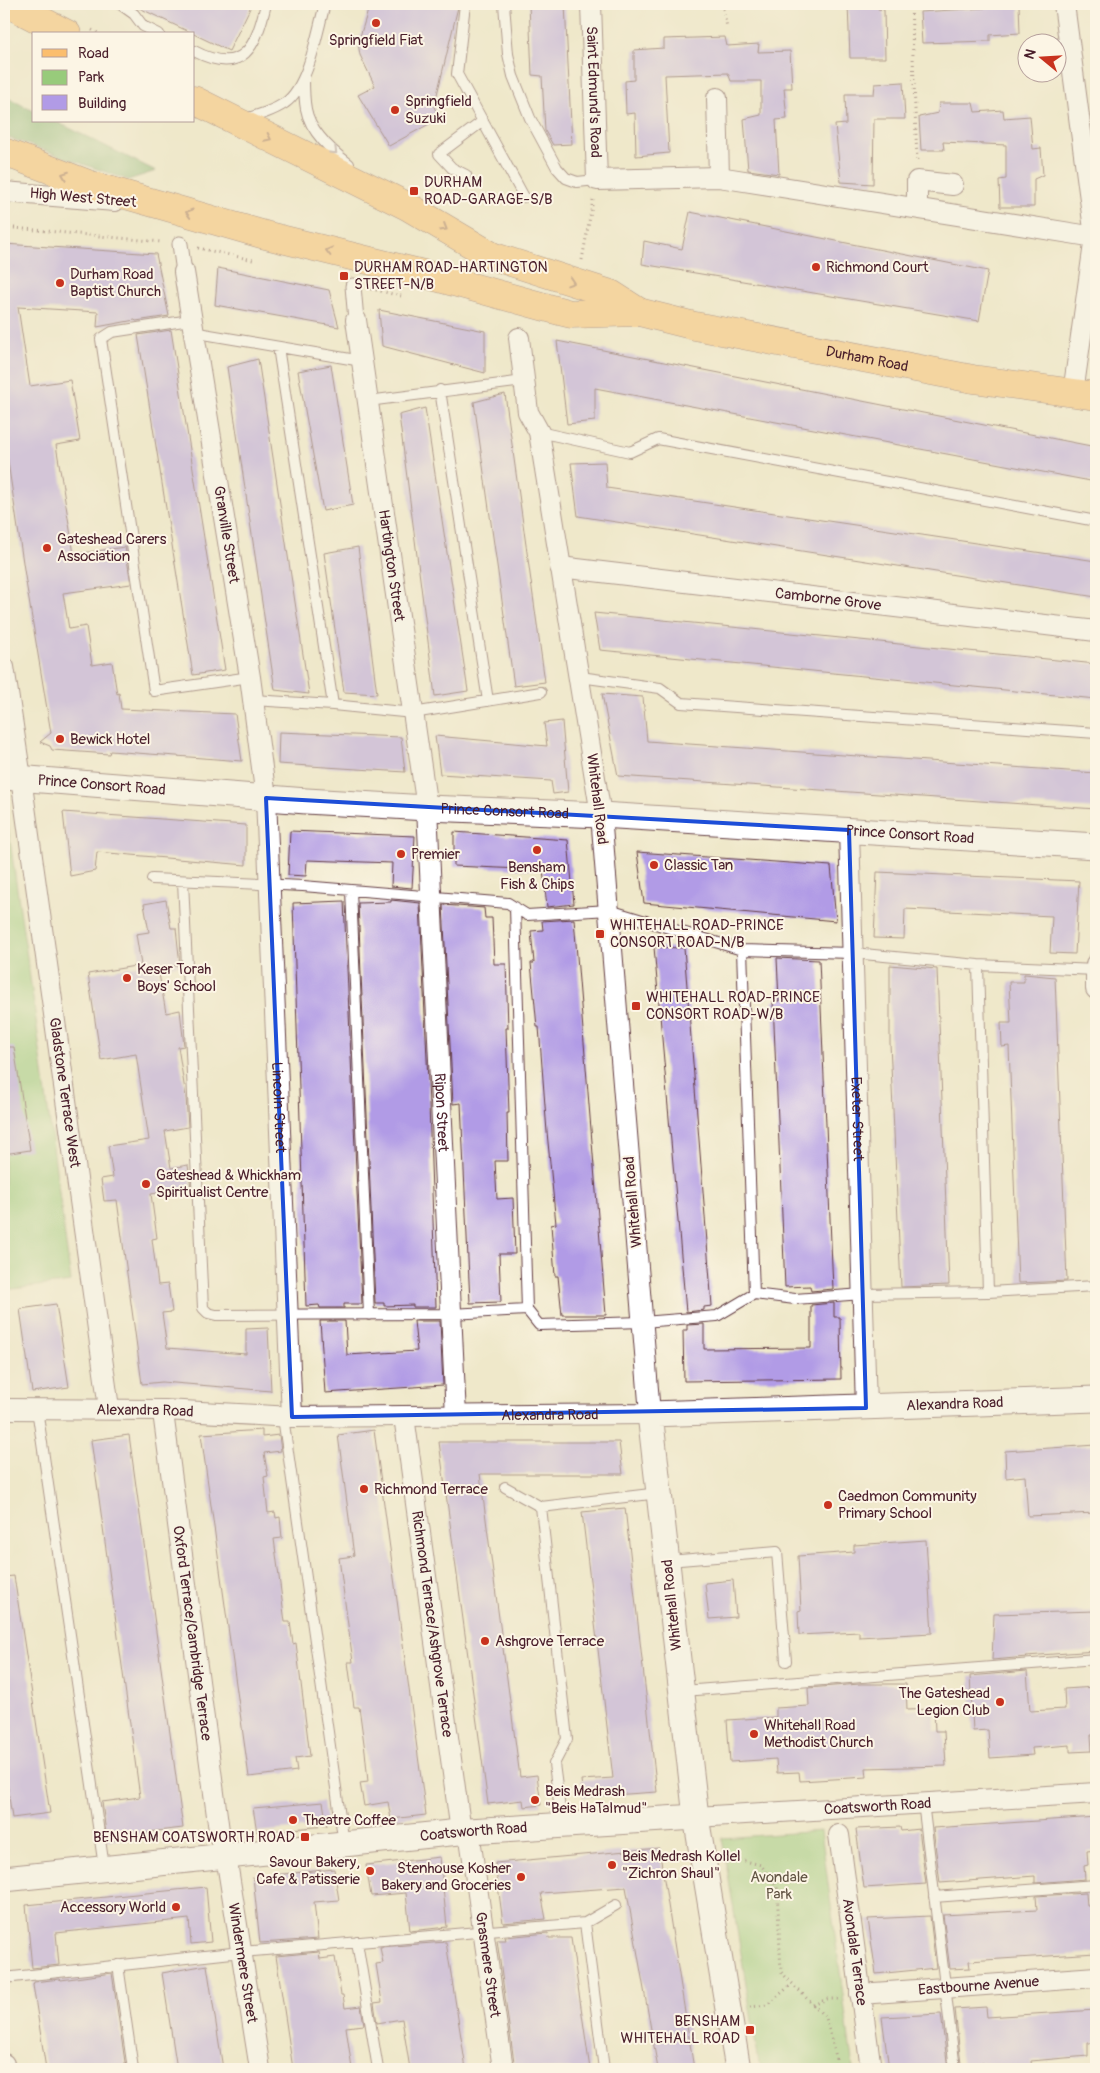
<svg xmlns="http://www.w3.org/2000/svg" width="1100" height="2073" viewBox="0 0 1100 2073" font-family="Pangolin,sans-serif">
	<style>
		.green { fill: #98cb7b; stroke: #717553 }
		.forest { fill: #7aaf6b; stroke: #62674b }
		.building { fill: #b19be6 }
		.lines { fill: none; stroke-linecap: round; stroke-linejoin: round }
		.service-casing { stroke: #633d43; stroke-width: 12 }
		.pedestrian-casing { stroke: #633d43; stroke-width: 17 }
		.minor-casing { stroke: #633d43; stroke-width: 22 }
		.tertiary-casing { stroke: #633d43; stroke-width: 27 }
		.primary-casing { stroke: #633d43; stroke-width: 29 }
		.path { stroke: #633d43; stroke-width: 3; stroke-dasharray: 1 4; stroke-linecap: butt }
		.service { stroke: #fff; stroke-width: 10 }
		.pedestrian { stroke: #fff; stroke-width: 15 }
		.minor { stroke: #fff; stroke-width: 20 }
		.tertiary { stroke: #fff; stroke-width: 25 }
		.primary { stroke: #fbbe6e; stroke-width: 28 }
		.oneway { stroke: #a26e4c }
		.oneway2 { stroke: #ae9aa0 }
		.marked { fill: none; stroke: #1d4ed8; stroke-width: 4; stroke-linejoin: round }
		.poi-dot { fill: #c8321e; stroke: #fcf5e5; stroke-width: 2 }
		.labels { text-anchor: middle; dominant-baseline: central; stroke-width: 4; stroke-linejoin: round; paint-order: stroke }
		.poi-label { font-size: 15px; fill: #4a1f2b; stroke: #fcf5e5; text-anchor: start }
		.street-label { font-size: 15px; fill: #4a1f2b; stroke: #fcf5e5 }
		.park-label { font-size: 15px; fill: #615343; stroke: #fcf5e5 }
	</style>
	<rect width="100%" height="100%" fill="#fcf5e5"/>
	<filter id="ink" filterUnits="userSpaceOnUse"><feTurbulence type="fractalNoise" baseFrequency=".02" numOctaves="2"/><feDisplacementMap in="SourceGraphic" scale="10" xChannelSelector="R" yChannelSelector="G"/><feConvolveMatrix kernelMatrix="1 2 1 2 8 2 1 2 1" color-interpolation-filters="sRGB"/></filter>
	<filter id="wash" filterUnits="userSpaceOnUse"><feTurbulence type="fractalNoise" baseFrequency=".0096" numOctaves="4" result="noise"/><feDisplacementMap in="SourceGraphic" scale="20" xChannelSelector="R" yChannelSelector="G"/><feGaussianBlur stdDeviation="1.12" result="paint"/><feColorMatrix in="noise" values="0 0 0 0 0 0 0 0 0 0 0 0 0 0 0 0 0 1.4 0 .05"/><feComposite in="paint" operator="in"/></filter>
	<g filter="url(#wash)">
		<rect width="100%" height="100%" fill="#efe8ca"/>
		<path class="green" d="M4,800l30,205 37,277 -67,8z
			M821,1831l32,238h-93l-38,-231z"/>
		<path class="forest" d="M4,96l30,15v10h21l101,50 -28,9 -124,-44z"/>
		<g id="blocks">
			<path class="building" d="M131,4h121l-23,47z
				M370,4h74l14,3 -24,100 6,11 -51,28 -31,-51 17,-9 -15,-31 -2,-12z
				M529,4h36l7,140 -19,1 -8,-14 -3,-55 -10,-1z
				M848,4h30v5l6,1 1,48h-35z
				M984,4h35l1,29 -30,2v6l-68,2 -2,-31 65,-4z
				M725,37l2,9 32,-2 -1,8 32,-1 2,37h-8l3,31 -11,1 3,54 -31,-4 -4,-51 17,-4v-34h-30l-3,-8 -63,2 4,78 -33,3 -1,-43 -9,1 -1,-33 9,-1v-30l30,-2v-9z
				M903,82l2,37h-31l-1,65 -32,-2 -6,-57 11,-1 -1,-30h29l1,-10z
				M939,103h34l2,9 28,-2 1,8 26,-2 3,33 8,-1 2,27 -9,4v28h-34l-1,-27 7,-1v-34l-63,-3 1,8h-23l-2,-33 19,-4z
				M690,212l298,59 -9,50 -337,-57 2,-23 38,8z
				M4,244l152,10 13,62 -33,5 -1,-1 -38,7 1,-15 -80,-5 12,79 40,-6 10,61 -24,4 18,109 51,-7 6,37 -68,9 6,36 17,-3 6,39 20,-3 5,32 2,-1 2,16 114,5 7,47 -132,-10 -1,3 -57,-4 -2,-4 -10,-4 11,-9 -26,-157 -21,-141z
				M218,268l111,22 10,37 -124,-22z
				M379,310l106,21v42l-103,-27z
				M171,330l54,340 -32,5 -55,-340z
				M557,341l539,106v35l-501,-94v33l-28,3z
				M258,359l51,335 -34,-4 -48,-323z
				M331,365l22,140 -30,6 -25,-140z
				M505,394l40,288 -31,4 -40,-284z
				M425,408l43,283 -33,5 -36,-281z
				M605,462l2,26 489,73v36l-518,-81 -7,-53z
				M358,547l19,147 -33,-2 -20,-139z
				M594,613l502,51v35l-496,-49z
				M602,694l41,3 4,44 449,32v36l-478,-33z
				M562,721l6,71 -15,2 -2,-13 -111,-7 -5,-38 112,10 -3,-23z
				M279,732l122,5 4,35 -127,-8z
				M63,812l183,13v40l-149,-13 -2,19 -25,5z
				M290,831l125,5 -3,52 -21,-2 1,-23 -85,-3 -1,16 -18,-1z
				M454,832l114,8 6,64 -27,3 -4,-37 -89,-4z
				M637,852l194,14 5,55 -192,-18z
				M877,872l202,9 -4,73 -25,-1 2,-37 -147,-7 -1,30 -30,-1z
				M166,900l5,28h5l4,37 -22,3 8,45 14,-3 4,36 -6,1 8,50 2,30 -23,4 6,37 17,-3 3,23 -40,6 6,44 -5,1 6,46 10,-1 4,28 -10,1 5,35 79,6v-25l22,-1 3,63 -109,-9 -20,2 -25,-184 -13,1 -3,-22 12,-2 -5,-31 41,-6 -13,-86 -35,6 -13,-86 53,-9 -5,-31 13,-2 -5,-28z
				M391,900l29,3 9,202 7,202h-23v-2l-29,1v-3h-9l-17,-400 33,-1z
				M344,901l18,403h-18v4h-24l-1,-3 -13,1 -13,-403z
				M443,905l41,3 1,10h7l2,46h12l2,64h-2l3,85h-2l1,48h-13l2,38 16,-1 2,56h-16l2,48 -31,1 -9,-200 -8,1z
				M574,919l32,396h-44l-4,-39h-3l-4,-51 5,-1 -9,-92 -8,-105h-2l-6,-64h3l-3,-32 12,-1 -1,-9z
				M654,947l30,1 28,358 -8,1v3l-18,2z
				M777,958l42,2 14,329 -22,2 -1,-5 -25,1 -12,-286h6z
				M890,965l47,4 12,316 -48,2 -11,-244z
				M1024,974l31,3 12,304 -49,2 -9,-237 -7,1 -1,-24h10l-2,-41h15z
				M4,1047h10l16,103 -26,4z
				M834,1303v14h6l1,62 -157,2 -1,-51h4v-5l17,-1v25l107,-1v-43z
				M56,1304l13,83 -37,5 -12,-83z
				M320,1321h25l2,34 70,-4 -3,-30h26l3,64 -118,8z
				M262,1430v7l17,-2 2,16 -17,2 4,23 -4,1 4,36 7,-1 1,6 4,-1 2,21 -8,1 11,83h5l3,22 3,-1 14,113 -15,2 2,13 -48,6 -48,-343z
				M374,1430l52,385 -35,4 -3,-17 -24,4 -4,-23 8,-1 -3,-31 -6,-44h-5l-6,-45h5l-14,-104 15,-2 -16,-121z
				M129,1435l54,393 -35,4v4l-41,5 -5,-39 38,-5 -49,-357z
				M439,1442h180l4,32h-143l40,303 17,-2 4,30 -17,2 -1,-7 -35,4z
				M1096,1445v68l-68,3 -3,-40 -19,2 -1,-27z
				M625,1508l32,284 -74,5 -2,-17 32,-2 -31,-266z
				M926,1540l6,93 -73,4v-5l-60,3 -1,-24 3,-1 -3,-54 56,-4v-7z
				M14,1576l36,237 -38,5 -8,-57v-184z
				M733,1580l3,37 -27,2 -4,-36z
				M1096,1611v40l-70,5 1,1 -35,3 2,-46z
				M1027,1671l3,40 35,-2 -1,-20 32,-2v48h-5l1,16 -22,1v-7l-38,3 1,7 -43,3 -2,-28 -15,1 -3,-55z
				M860,1684h46l1,26 27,-1 1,22h9l2,35 -80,2 1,9 -67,4 -1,-9 -22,1 -1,-14 -46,3 -3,-42 49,-3v-9l33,-2 -1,-18z
				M323,1802l4,24 -70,6 -4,-24z
				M1096,1817v33l-9,1 1,14 -4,1 1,13 -50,4v-7l-95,7 -7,-55z
				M900,1827l1,4 18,-2 7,55 -62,4 -8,-59z
				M659,1848l35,221h-36l-32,-182 -85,6 5,26 -43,4 -8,-60z
				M440,1857l7,70 -37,4 -4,-38 -35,3 -5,-31z
				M334,1869l5,31 -25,2 4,37 -58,4 -7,-66z
				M206,1887l5,55 -20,2 -2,-25 -133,14 3,32 -27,3 -6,-63z
				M1086,1893l1,13h9v47l-127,8 1,7 -20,1 -7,-54 94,-5 -1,-14z
				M930,1916l6,52 -60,6 -8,-55z
				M548,1933l1,5h22l19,131h-75l-18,-129h9l-1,-3z
				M446,1942l20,127h-56l-8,-50 -25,4 -3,-20 8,-1 -6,-38 7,-1 -3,-16z
				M319,1952l1,7 15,-2 6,38h2l2,13 16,-2 3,19 -18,2 6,42h-59l-17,-113z
				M207,1965l16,104h-46l-15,-96z
				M112,1973l14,96h-80l-13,-84 1,-3 26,-3 1,1z
				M986,2007l1,10 109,-7v33h-8v13l-57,5 1,8h-48l-1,-6 -22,1 -6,-55z
				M941,2014l7,55h-59l-7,-52z"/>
		</g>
	</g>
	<g filter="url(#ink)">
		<use href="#blocks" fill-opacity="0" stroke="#633d43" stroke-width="1"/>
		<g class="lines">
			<defs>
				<path id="service" d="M120,4l14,10 9,12 16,8
					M465,4l-8,70 67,123
					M504,4l4,50 5,22 17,42 27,50 9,10 11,4 20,-2
					M194,51c50,26 62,-5 72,-47
					M304,77c0,10 0,22 2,32 4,23 26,42 43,55
					M245,119c14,-4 28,-8 40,-16 24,-17 32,-71 40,-99
					M466,175l-14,-7 -13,-14 44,-33
					M190,320l-78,12 -11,7 53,352 96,-14
					M192,332l170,29
					M278,347l55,358
					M440,390l48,311
					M368,401l156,-20
					M539,432l91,20 28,-13 438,82
					M580,677l80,11 21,15 415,30
					M253,700l80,5 80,8 128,-21
					M152,879l151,7 205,17 19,12 82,-5 133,40 111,3 125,12 118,5
					M183,881l20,427 5,5 8,2 235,-1 76,-4
					M351,890l18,425
					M515,907l12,403 12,15 104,-3 74,-6 37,-22 41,5 68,-5 125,-2 108,-6
					M742,950l12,344
					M978,965l10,327
					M37,1409l67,458
					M283,1417l61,427
					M505,1487l36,20
					M668,1561l109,-9 9,109
					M683,1691l413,-32
					M923,1802l32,267
					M562,1825l-8,-61 13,-25 -26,-232 118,-14
					M934,1897l162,-12
					M585,1923l19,146
					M357,1942l21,127
					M118,1965l15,104
					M4,1978l237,-26 344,-29 31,-18"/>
				<path id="pedestrian" d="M180,244l4,28
					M353,286l3,34"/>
				<g id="minor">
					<path id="s1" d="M591,4l6,176 122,-3 376,60"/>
					<path d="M1064,4l31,233 -22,156"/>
					<path d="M717,98l2,79"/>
					<path d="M4,192l111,9"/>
					<path d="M917,208v-27l36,4"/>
					<path id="s2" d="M184,272l66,405 16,121 26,619"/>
					<path id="s3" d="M356,320l71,488 29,608"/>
					<path id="s4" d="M560,567l536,64"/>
					<path id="s5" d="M4,667l17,111 88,630"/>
					<path id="s6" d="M849,830l17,578"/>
					<path d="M1096,964v25"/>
					<path id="s7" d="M4,1409l160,1 128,7 358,-3 -49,-599 -62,-383 -11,-20 -9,-74"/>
					<path id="s8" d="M164,1410v10l56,418 6,18 34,213"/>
					<path id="s9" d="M404,1416l57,416"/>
					<path id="s10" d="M696,1817l400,-24"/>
					<path id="s11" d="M469,1831l34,238"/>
					<path id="s12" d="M839,1835l32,234"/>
					<path id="s13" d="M860,1994l236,-17"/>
					<path d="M4,2064v5"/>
				</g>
				<g id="tertiary">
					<path id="s14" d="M4,777l302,24 121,7 174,7 495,31"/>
					<path id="s15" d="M4,1879l465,-48 227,-14"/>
					<path id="s16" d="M738,2069l-42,-252 -46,-403 446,-15"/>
				</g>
				<g id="primary">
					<path d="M9,4l58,30"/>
					<path d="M194,100l213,106 85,50 119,38 28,18"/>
					<path id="s17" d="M4,152l87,33 174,50 163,40 135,37 8,2 68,-2 56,14 278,53 123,17"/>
				</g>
			</defs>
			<use href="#service" class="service-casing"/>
			<use href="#pedestrian" class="pedestrian-casing"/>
			<use href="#minor" class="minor-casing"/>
			<use href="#tertiary" class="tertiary-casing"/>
			<use href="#primary" class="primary-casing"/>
			<path class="path" d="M722,4l5,23
				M911,4l6,157
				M92,30l8,4
				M4,227l158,15
				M198,248l55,12
				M582,260l11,-60
				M371,289l30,7
				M725,1856l36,9 16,22 4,85 45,46 10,39 -1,12
				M813,2005l14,-6h14
				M750,2007l17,-2 25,-21"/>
			<use href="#service" class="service"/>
			<use href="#pedestrian" class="pedestrian"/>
			<use href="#minor" class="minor"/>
			<use href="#tertiary" class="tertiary"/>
			<use href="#primary" class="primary"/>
		</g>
		<defs><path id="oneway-chevron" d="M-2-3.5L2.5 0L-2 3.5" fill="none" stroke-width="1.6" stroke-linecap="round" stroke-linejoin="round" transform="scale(1.25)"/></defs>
		<g class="oneway">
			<use href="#oneway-chevron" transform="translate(268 138) rotate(26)"/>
			<use href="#oneway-chevron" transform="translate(65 175) rotate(-159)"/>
			<use href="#oneway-chevron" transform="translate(189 213) rotate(-164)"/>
			<use href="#oneway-chevron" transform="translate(444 228) rotate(31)"/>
			<use href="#oneway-chevron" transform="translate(329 251) rotate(-166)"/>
			<use href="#oneway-chevron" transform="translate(571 282) rotate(18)"/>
		</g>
		<use class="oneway2" href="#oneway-chevron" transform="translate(334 151) rotate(44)"/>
	</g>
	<path d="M0 0H1100V2073H0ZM266,798l583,32 17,578 -574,9z" fill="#efe8ca" fill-opacity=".55" fill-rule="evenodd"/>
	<path class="marked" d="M266,798l583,32 17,578 -574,9z"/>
	<g class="poi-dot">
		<circle cx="376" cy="23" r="5"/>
		<circle cx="395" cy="110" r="5"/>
		<rect x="409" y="186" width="10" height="10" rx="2.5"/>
		<circle cx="816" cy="267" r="5"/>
		<rect x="339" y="271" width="10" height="10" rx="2.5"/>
		<circle cx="60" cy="283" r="5"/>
		<circle cx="47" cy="548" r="5"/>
		<circle cx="60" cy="739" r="5"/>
		<circle cx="537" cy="850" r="5"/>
		<circle cx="401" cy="854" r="5"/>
		<circle cx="654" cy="865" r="5"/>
		<rect x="595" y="929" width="10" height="10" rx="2.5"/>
		<circle cx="127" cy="978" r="5"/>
		<rect x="631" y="1001" width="10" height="10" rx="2.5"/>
		<circle cx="146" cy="1184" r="5"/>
		<circle cx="364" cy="1489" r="5"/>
		<circle cx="828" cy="1505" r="5"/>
		<circle cx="485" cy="1641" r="5"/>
		<circle cx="1000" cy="1702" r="5"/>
		<circle cx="754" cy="1734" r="5"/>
		<circle cx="535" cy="1800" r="5"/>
		<circle cx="293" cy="1820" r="5"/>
		<rect x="300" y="1832" width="10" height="10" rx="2.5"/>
		<circle cx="612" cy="1865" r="5"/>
		<circle cx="370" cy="1871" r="5"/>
		<circle cx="521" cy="1877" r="5"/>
		<circle cx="176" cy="1907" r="5"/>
		<rect x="745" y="2025" width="10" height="10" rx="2.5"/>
	</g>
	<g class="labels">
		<g class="poi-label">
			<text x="376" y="40" text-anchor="middle">Springfield Fiat</text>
			<text x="405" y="101">Springfield<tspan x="405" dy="17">Suzuki</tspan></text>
			<text x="424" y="182">DURHAM<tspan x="424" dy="17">ROAD-GARAGE-S/B</tspan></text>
			<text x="354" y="267">DURHAM ROAD-HARTINGTON<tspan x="354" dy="17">STREET-N/B</tspan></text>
			<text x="826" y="267">Richmond Court</text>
			<text x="70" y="274">Durham Road<tspan x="70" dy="17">Baptist Church</tspan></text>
			<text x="57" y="539">Gateshead Carers<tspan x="57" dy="17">Association</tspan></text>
			<text x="70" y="739">Bewick Hotel</text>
			<text x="411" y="854">Premier</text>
			<text x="664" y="865">Classic Tan</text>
			<text x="537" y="867" text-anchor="middle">Bensham<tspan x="537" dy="17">Fish &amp; Chips</tspan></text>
			<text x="610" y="925">WHITEHALL ROAD-PRINCE<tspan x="610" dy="17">CONSORT ROAD-N/B</tspan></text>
			<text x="137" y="969">Keser Torah<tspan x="137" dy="17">Boys' School</tspan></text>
			<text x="646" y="997">WHITEHALL ROAD-PRINCE<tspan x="646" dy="17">CONSORT ROAD-W/B</tspan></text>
			<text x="156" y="1175">Gateshead &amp; Whickham<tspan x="156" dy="17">Spiritualist Centre</tspan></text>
			<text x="374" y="1489">Richmond Terrace</text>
			<text x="838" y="1496">Caedmon Community<tspan x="838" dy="17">Primary School</tspan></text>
			<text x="495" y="1641">Ashgrove Terrace</text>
			<text x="990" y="1693" text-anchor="end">The Gateshead<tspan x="990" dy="17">Legion Club</tspan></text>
			<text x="764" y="1725">Whitehall Road<tspan x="764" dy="17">Methodist Church</tspan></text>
			<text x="545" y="1791">Beis Medrash<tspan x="545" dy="17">"Beis HaTalmud"</tspan></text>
			<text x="303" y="1820">Theatre Coffee</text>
			<text x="295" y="1837" text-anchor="end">BENSHAM COATSWORTH ROAD</text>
			<text x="622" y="1856">Beis Medrash Kollel<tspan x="622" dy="17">"Zichron Shaul"</tspan></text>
			<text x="360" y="1862" text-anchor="end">Savour Bakery,<tspan x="360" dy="17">Cafe &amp; Patisserie</tspan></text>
			<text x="511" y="1868" text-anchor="end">Stenhouse Kosher<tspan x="511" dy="17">Bakery and Groceries</tspan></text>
			<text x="166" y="1907" text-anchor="end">Accessory World</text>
			<text x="740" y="2021" text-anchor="end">BENSHAM<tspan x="740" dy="17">WHITEHALL ROAD</tspan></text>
		</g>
		<g class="street-label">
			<text stroke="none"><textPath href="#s1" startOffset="88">Saint Edmund's Road</textPath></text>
			<text transform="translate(83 198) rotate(5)">High West Street</text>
			<text stroke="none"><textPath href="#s17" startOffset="891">Durham Road</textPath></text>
			<text stroke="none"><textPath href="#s2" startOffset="266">Granville Street</textPath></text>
			<text stroke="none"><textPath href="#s3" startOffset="248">Hartington Street</textPath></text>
			<text stroke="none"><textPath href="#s4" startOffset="270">Camborne Grove</textPath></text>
			<text stroke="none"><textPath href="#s14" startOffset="98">Prince Consort Road</textPath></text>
			<text transform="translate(597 799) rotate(83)">Whitehall Road</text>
			<text stroke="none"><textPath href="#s14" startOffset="502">Prince Consort Road</textPath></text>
			<text stroke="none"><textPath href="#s14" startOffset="908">Prince Consort Road</textPath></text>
			<text stroke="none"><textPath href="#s5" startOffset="430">Gladstone Terrace West</textPath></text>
			<text stroke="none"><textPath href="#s2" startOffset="842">Lincoln Street</textPath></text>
			<text stroke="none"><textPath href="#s3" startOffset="798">Ripon Street</textPath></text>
			<text stroke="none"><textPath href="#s6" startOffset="289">Exeter Street</textPath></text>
			<text transform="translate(633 1202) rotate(-95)">Whitehall Road</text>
			<text stroke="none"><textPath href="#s16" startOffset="966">Alexandra Road</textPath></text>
			<text stroke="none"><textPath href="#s7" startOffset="141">Alexandra Road</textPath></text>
			<text stroke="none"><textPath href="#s7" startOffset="546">Alexandra Road</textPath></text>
			<text transform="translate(672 1605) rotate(-96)">Whitehall Road</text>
			<text stroke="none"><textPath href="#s9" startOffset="210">Richmond Terrace/Ashgrove Terrace</textPath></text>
			<text stroke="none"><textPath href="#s8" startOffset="225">Oxford Terrace/Cambridge Terrace</textPath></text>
			<text stroke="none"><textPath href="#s10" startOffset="182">Coatsworth Road</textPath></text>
			<text stroke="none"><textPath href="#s15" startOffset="472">Coatsworth Road</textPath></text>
			<text stroke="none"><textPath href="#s12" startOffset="118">Avondale Terrace</textPath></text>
			<text stroke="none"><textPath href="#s8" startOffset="559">Windermere Street</textPath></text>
			<text stroke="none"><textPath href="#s11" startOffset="135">Grasmere Street</textPath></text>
			<text stroke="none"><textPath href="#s13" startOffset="119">Eastbourne Avenue</textPath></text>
		</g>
		<g class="park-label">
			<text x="779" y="1877">Avondale<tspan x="779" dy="17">Park</tspan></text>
		</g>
	</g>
	<rect width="1100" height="2073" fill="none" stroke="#fcf5e5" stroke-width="20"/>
	<rect x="32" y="32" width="162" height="90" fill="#fcf5e5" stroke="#b59f9b"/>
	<rect x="42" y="49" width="25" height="8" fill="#fbbe6e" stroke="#b59f9b"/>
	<text x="78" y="58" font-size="15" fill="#4a1f2b">Road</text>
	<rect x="42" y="70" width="25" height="15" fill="#98cb7b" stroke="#b59f9b"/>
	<text x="78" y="82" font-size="15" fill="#4a1f2b">Park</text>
	<rect x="42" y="95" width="25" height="15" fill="#b19be6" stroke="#b59f9b"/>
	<text x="78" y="108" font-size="15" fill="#4a1f2b">Building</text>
	<g transform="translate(1042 58) rotate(288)"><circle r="24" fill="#fcf5e5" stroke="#b59f9b"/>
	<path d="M0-4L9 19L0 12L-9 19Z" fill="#c8321e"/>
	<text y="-8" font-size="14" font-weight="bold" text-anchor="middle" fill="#4a1f2b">N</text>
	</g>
</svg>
